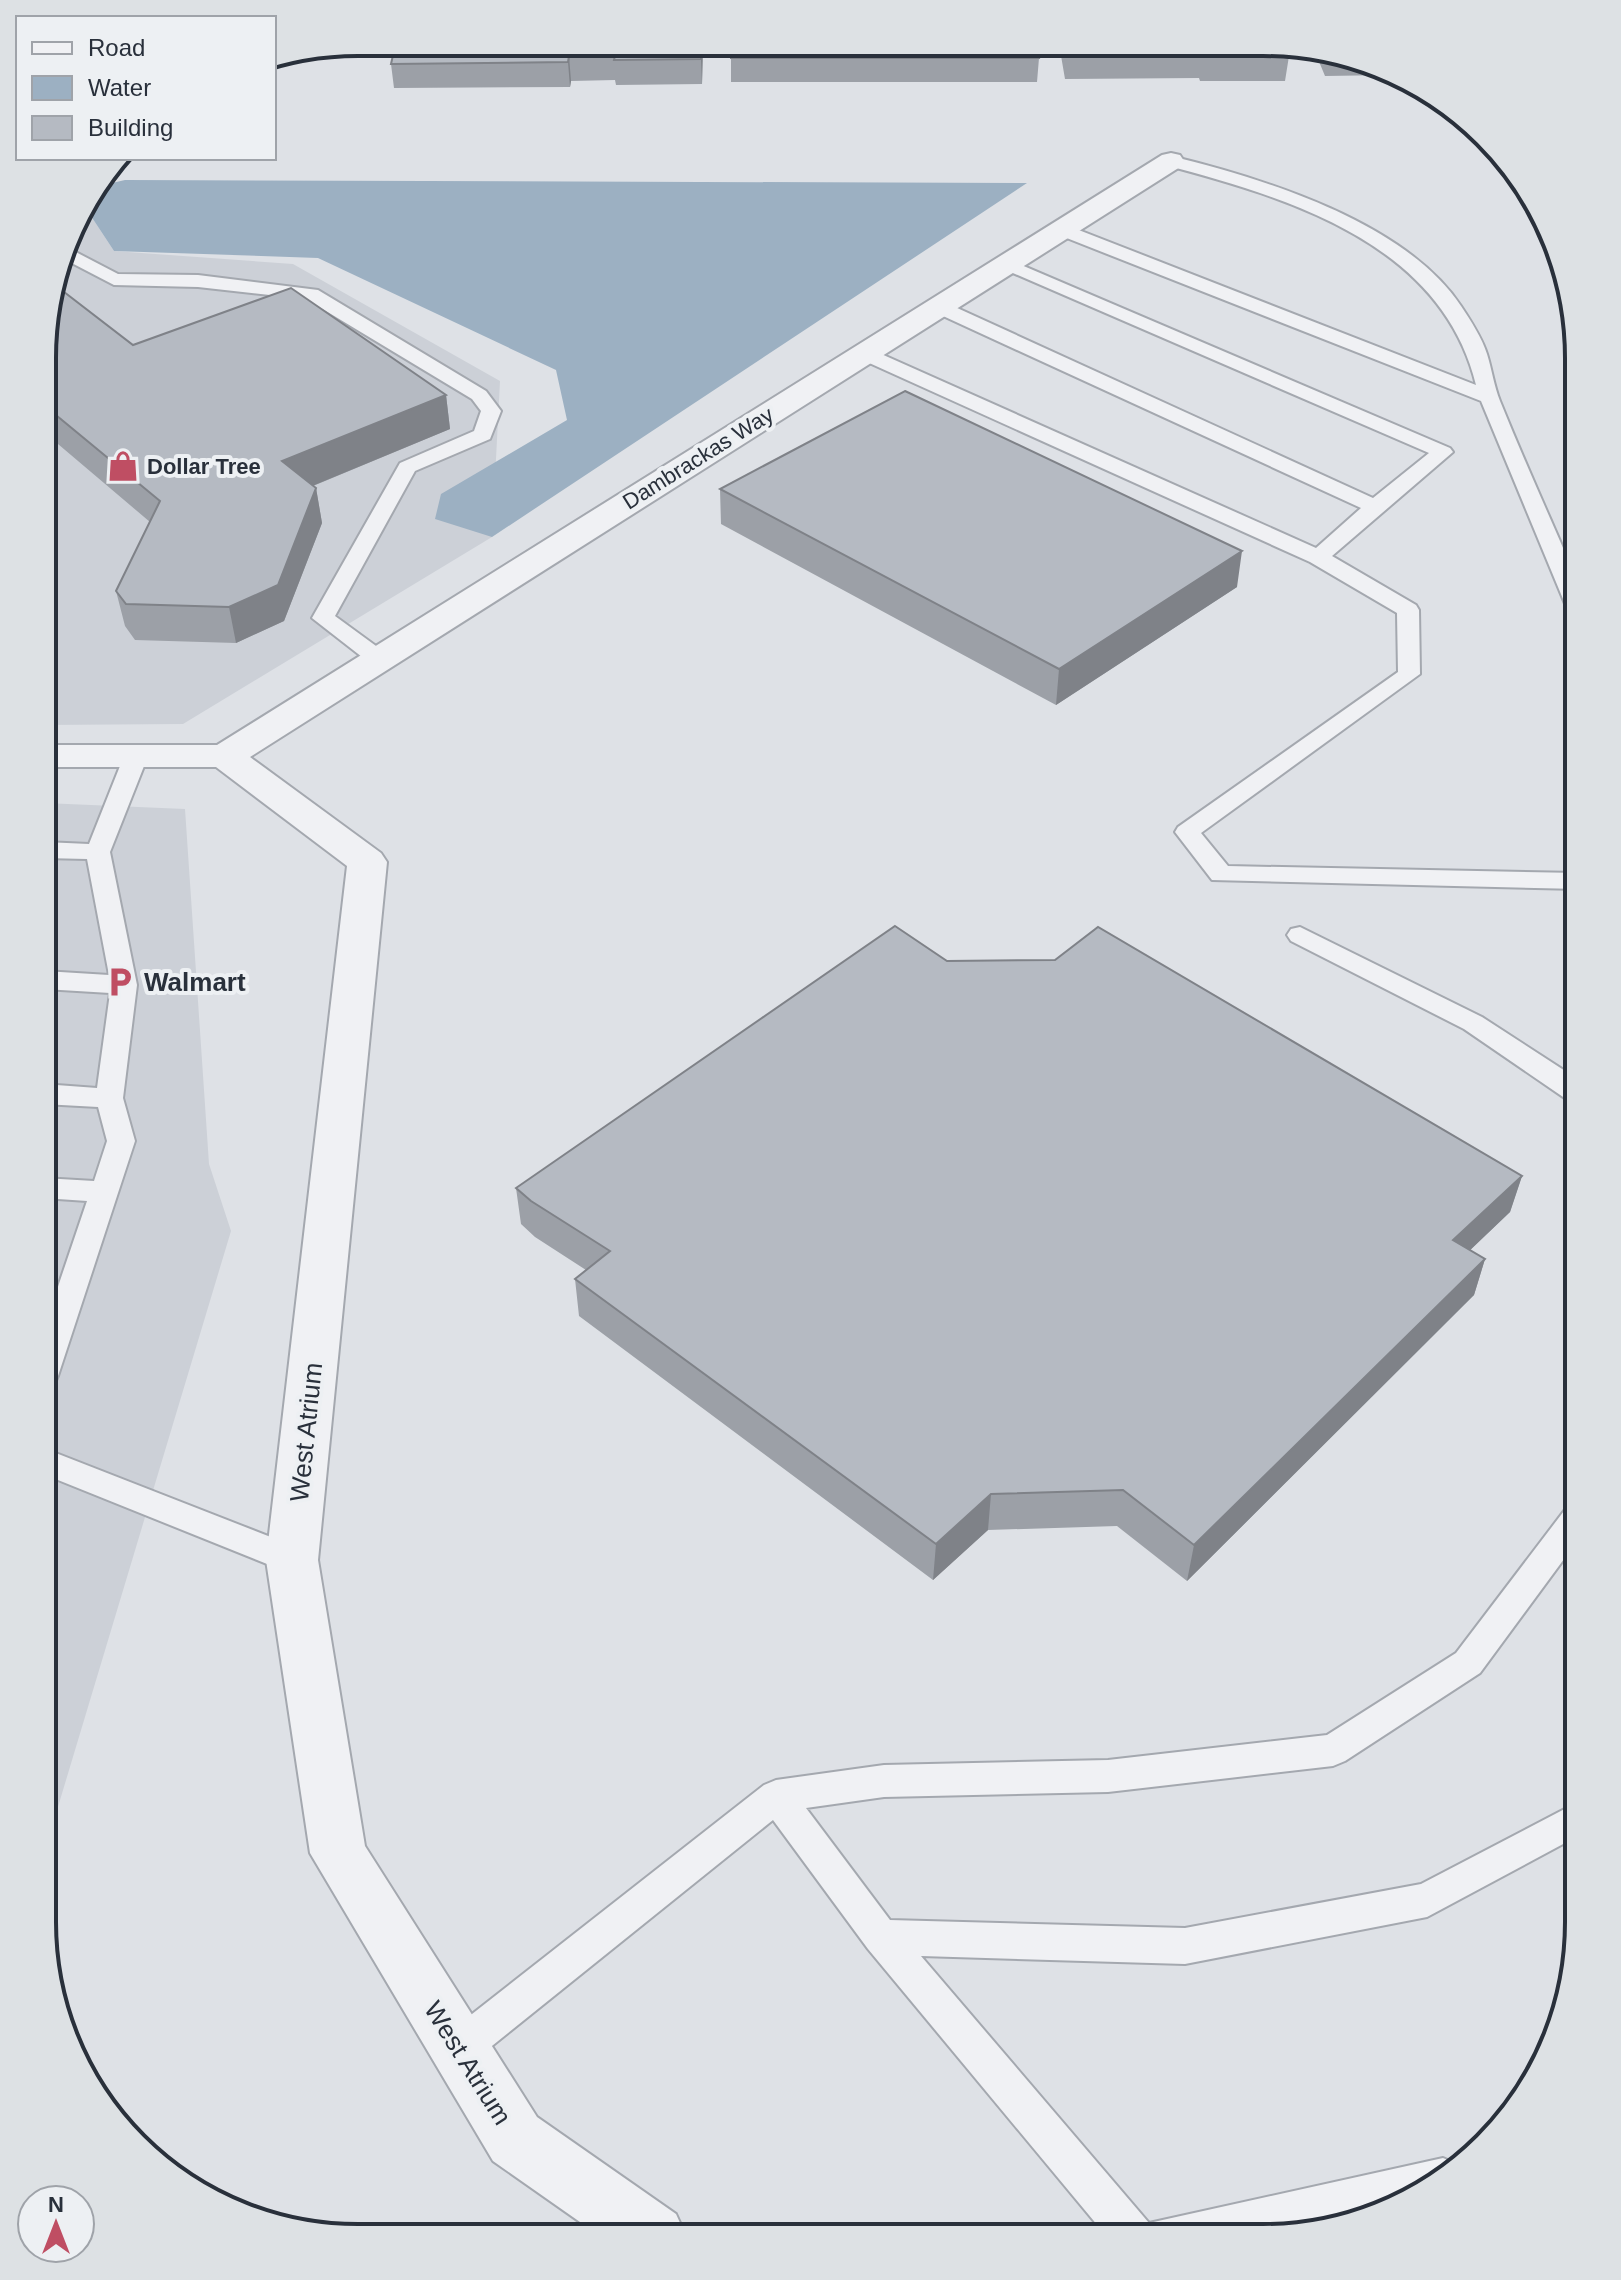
<svg xmlns="http://www.w3.org/2000/svg" width="1621" height="2280" viewBox="0 0 1621 2280" font-family="Helvetica,sans-serif">
	<style>
		.built { fill: #ccd0d7 }
		.water { fill: #9cb0c2 }
		.lines { fill: none; stroke-linecap: round; stroke-linejoin: round }
		.lane-casing { stroke: #a4a8af; stroke-width: 4 }
		.street-casing { stroke: #a4a8af; stroke-width: 4 }
		.lane { fill: #f0f1f4; fill-rule: evenodd }
		.street { fill: #f0f1f4; fill-rule: evenodd }
		.wall { fill: #9ca0a7 }
		.shaded-wall { fill: #7f8288 }
		.building { fill: #b5bac2; stroke: #7f8288; stroke-width: 2 }
		.labels { text-anchor: middle; dominant-baseline: central; stroke-width: 8; stroke-linejoin: round; paint-order: stroke }
		.far-street-label { font-size: 22px; fill: #29303b; stroke: #edf0f3 }
		.far-poi-label { font-size: 22px; font-weight: bold; fill: #29303b; stroke: #edf0f3; text-anchor: start }
		.poi-label { font-size: 26px; font-weight: bold; fill: #29303b; stroke: #edf0f3; text-anchor: start }
		.street-label { font-size: 26px; fill: #29303b; stroke: #edf0f3 }
		.rim { fill: none; stroke: #29303b; stroke-width: 4 }
	</style>
	<rect width="100%" height="100%" fill="#dee1e6"/>
	<path class="built" d="M81,210h6l27,41 179,13 207,117 -8,156 -309,187 -139,1 1,-409z
		M44,803l141,6 24,355 22,67 -189,629z"/>
	<path class="water" d="M125,180l902,3 -535,354 -57,-18 6,-25 126,-74 -11,-50 -238,-112 -204,-7 -27,-41 -6,-2 14,-21z"/>
	<g class="lines">
		<defs>
			<path id="lane" d="M1171,156c94,23 234,66 290,150 10,15 21,32 26,48 5,16 7,32 13,47 25,62 53,123 79,184v33l-11,-7 -87,-210 -422,-166 -3,-4 9,-5 6,1 405,158c-34,-141 -186,-187 -311,-220l-3,-4 3,-4z
				M68,248l50,26 80,1 120,15 168,101 15,20 -11,28 -75,32 -80,145 52,38 3,5 -3,5h-16l-59,-46 88,-155 74,-32 7,-20 -9,-12 -166,-100 -108,-12 -84,-2 -50,-26z
				M1005,258l445,190 3,4 -121,104 84,49 3,5 1,64 -219,159 27,33 351,7v16l-367,-9 -37,-48 3,-5 220,-155 -1,-59 -87,-51 -454,-205 -3,-4 10,-6 7,2 446,199 45,-40 -431,-198 -2,-4 9,-6 7,2 429,196 56,-45 -430,-186 -3,-4z
				M136,749l8,2 4,5 -38,96 27,133 -14,113 12,43 -77,235 -4,9 -11,3v-57l44,-130 -44,-3v-20l51,3 13,-40 -9,-34 -55,-3v-20l54,4 13,-95 -66,-4v-18l65,4 -22,-116 -43,-1v-16l45,2 35,-88 4,-5z
				M1300,927l182,90 97,63v24l-10,-3 -105,-72 -173,-88 -4,-6 4,-6z
				M43,1448l261,102 4,10 -4,10 -12,4 -249,-100z
				M1578,1503v37l-98,133 -135,88 -12,5 -225,26 -224,5 -78,11 84,112 295,8 236,-44 157,-82v34l-151,81 -242,47 -264,-8 228,267 294,-65 14,6 2,4 -57,38 -147,32h-147l-240,-289 -95,-129 -301,242 -14,6 -14,-6 -5,-13 5,-13 320,-251 12,-5 108,-15 224,-5 219,-25 129,-82 111,-146z"/>
			<path id="street" d="M1171,153l9,2 4,6 -4,6 -930,590 131,96 6,9 -69,698 47,286 172,271 139,97 10,22h-86l-107,-75 -183,-308 -44,-293 81,-694 -131,-99h-172v-22h173l945,-590z"/>
		</defs>
		<use href="#lane" class="lane-casing"/>
		<use href="#street" class="street-casing"/>
		<use href="#lane" class="lane"/>
		<use href="#street" class="street"/>
	</g>
	<path class="wall" d="M396,42l307,1 -1,41 -86,1 -1,-5 -44,1 -1,6 -176,1 -3,-24z
		M731,43l308,15 -2,24h-306z
		M1059,44l226,1 4,11 -4,25h-85l-1,-3 -134,1z
		M1313,47l71,19 7,4 -1,5 -65,1z
		M45,316l88,29 313,50 4,34 -137,57 3,2 6,35 -38,98 -48,22 -101,-3 -10,-14 -9,-35 34,-69 -105,-89z
		M720,489l517,98 -181,118 -335,-181z
		M947,961l575,215 -12,36 -40,38 15,9 -11,36 -287,286 -70,-55 -129,4 -55,50 -354,-264 -4,-37 11,-9 -51,-33 -14,-13 -5,-36z"/>
	<path class="shaded-wall" d="M702,43h1l-1,41 -1,-25z
		M569,56l2,25 -1,6 -2,-25z
		M446,395l4,34 -162,67 -6,-35z
		M316,488l6,35 -38,98 -48,22 -7,-36z
		M1242,551l-5,36 -181,118 3,-36z
		M1522,1176l-12,36 -68,65 11,-37z
		M1485,1259l-11,36 -287,286 7,-36z
		M991,1494l-3,36 -55,50 3,-36z"/>
	<path class="building" d="M396,42l306,1 -1,16 -87,1 1,-4h-46l-1,6 -177,2z
		M731,43l305,1 3,14h-308z
		M1065,44l220,1 4,11h-87v-2h-135z
		M55,285l78,60 158,-57 155,107 -164,66 34,27 -38,97 -49,22 -103,-3 -10,-13 44,-90 -115,-95v-90z
		M905,391l337,160 -183,118 -339,-180z
		M895,926l52,35 108,-1 43,-33 424,249 -69,64 32,19 -291,286 -71,-55 -132,4 -55,50 -361,-265 35,-28 -79,-50 -15,-13z"/>
	<defs>
		<symbol id="shop-bare" viewBox="-9 -9 18 18"><path d="M-5-2.5h2.3a2.7 3.5 0 0 1 5.4 0H5L5.5 6h-11ZM-1.5-2.5h3a1.5 2.3 0 0 0-3 0Z" fill="#bf4e63" stroke="#edf0f3" stroke-width="2.5" paint-order="stroke"/></symbol>
		<symbol id="parking-bare" viewBox="-9 -9 18 18"><path d="M-3.5-5.5H1a3.5 3.5 0 0 1 0 7H-1V5.5H-3.5ZM-1-3.4V-.6H.8a1.4 1.4 0 0 0 0-2.8Z" fill="#bf4e63" stroke="#edf0f3" stroke-width="2.5" paint-order="stroke"/></symbol>
	</defs>
	<g fill-rule="evenodd">
		<use href="#shop-bare" x="101" y="444" width="44" height="44"/>
		<use href="#parking-bare" x="98" y="960" width="44" height="44"/>
	</g>
	<g class="labels">
		<g class="far-street-label">
			<text transform="translate(698 458) rotate(-32)">Dambrackas Way</text>
		</g>
		<g class="far-poi-label">
			<text x="147" y="466">Dollar Tree</text>
		</g>
		<g class="poi-label">
			<text x="144" y="982">Walmart</text>
		</g>
		<g class="street-label">
			<text transform="translate(306 1432) rotate(-84)">West Atrium</text>
			<text transform="translate(468 2063) rotate(58)">West Atrium</text>
		</g>
	</g>
	<path d="M0 0H1621V2280H0ZM358 56H1263A302 302 0 0 1 1565 358V1922A302 302 0 0 1 1263 2224H358A302 302 0 0 1 56 1922V358A302 302 0 0 1 358 56Z" fill="#dde1e4" fill-rule="evenodd"/>
	<path class="rim" d="M358 56H1263A302 302 0 0 1 1565 358V1922A302 302 0 0 1 1263 2224H358A302 302 0 0 1 56 1922V358A302 302 0 0 1 358 56Z"/>
	<rect x="16" y="16" width="260" height="144" fill="#edf0f3" stroke="#9fa3a9" stroke-width="2"/>
	<rect x="32" y="42" width="40" height="12" fill="#f0f1f4" stroke="#9fa3a9" stroke-width="2"/>
	<text x="88" y="56" font-size="24" fill="#29303b">Road</text>
	<rect x="32" y="76" width="40" height="24" fill="#9cb0c2" stroke="#9fa3a9" stroke-width="2"/>
	<text x="88" y="96" font-size="24" fill="#29303b">Water</text>
	<rect x="32" y="116" width="40" height="24" fill="#b5bac2" stroke="#9fa3a9" stroke-width="2"/>
	<text x="88" y="136" font-size="24" fill="#29303b">Building</text>
	<g transform="translate(56 2224)"><circle r="38" fill="#edf0f3" stroke="#9fa3a9" stroke-width="2"/>
	<path d="M0-6L14 30L0 20L-14 30Z" fill="#bf4e63"/>
	<text y="-12" font-size="22" font-weight="bold" text-anchor="middle" fill="#29303b">N</text>
	</g>
</svg>
